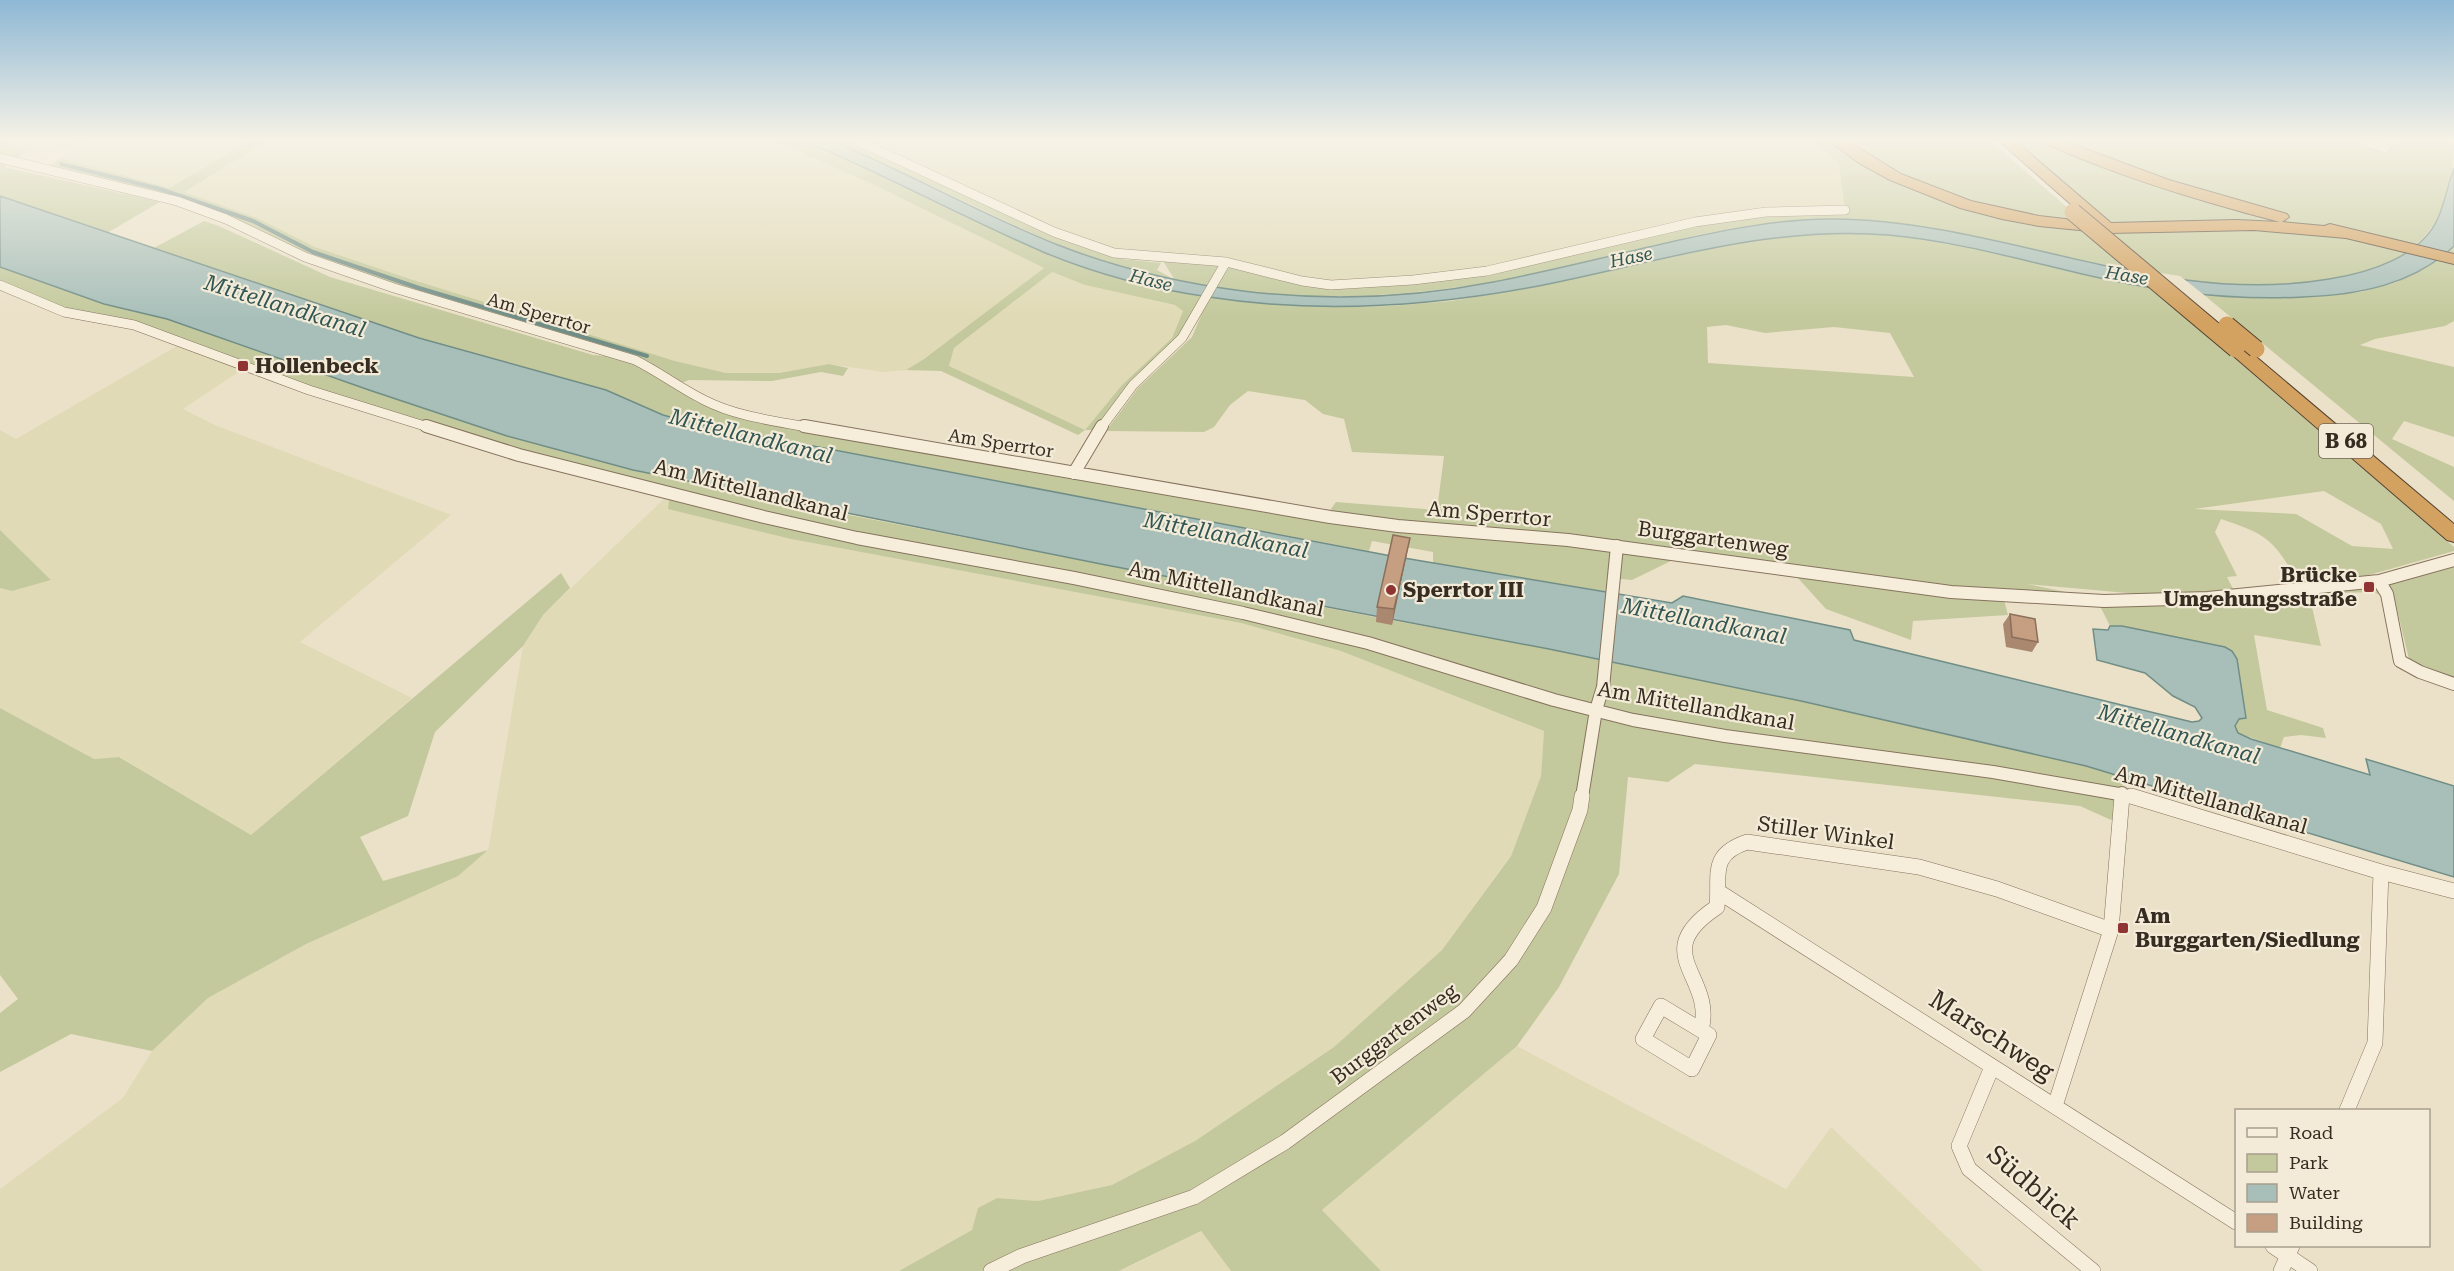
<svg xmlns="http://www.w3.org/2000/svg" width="2454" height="1271" viewBox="0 0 2454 1271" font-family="'Roboto Serif',serif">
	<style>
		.farmland { fill: #e0dab6 }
		.green { fill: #c3c99c; fill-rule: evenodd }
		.water { fill: #a8bfb9; stroke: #708d86; stroke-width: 1.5 }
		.pier { fill: #ebe1c8 }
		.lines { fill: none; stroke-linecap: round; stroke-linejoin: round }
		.stream { stroke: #708d86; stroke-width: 4 }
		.street-far2-casing { stroke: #86735e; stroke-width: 10 }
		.street-far1-casing { stroke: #86735e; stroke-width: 14 }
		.street-casing { stroke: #86735e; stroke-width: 16 }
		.highway-casing { stroke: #544232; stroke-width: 2 }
		.street-far2 { stroke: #f6eedb; stroke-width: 9 }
		.street-far1 { stroke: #f6eedb; stroke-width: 12 }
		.street { stroke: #f6eedb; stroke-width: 15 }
		.highway { fill: #d3a160; fill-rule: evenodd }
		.highway-bridge-casing { stroke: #544232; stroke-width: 19; stroke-linecap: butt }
		.highway-bridge { stroke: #d3a160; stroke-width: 17 }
		.wall { fill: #aa886f }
		.shaded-wall { fill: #8b6f5a }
		.building { fill: #c69e81; stroke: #8b6f5a; stroke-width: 1.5 }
		.poi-dot { fill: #903333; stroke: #f3ebd7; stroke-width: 2 }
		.labels { text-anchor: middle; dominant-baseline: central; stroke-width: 4.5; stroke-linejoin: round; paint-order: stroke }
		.far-water-label { font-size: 18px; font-style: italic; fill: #315654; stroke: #f3ebd7 }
		.far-street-label { font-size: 18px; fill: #372c21; stroke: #f3ebd7 }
		.shield { fill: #f3ebd7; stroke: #6f6558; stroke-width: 1.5 }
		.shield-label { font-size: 20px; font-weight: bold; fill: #372c21 }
		.poi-label { font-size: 21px; font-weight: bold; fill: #372c21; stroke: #f3ebd7; text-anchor: start }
		.street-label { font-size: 21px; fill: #372c21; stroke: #f3ebd7 }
		.water-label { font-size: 22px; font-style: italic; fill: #315654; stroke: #f3ebd7 }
		.near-street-label { font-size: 26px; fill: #372c21; stroke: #f3ebd7 }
	</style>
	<rect width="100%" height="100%" fill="#ebe1c8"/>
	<path class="farmland" d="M0,140h78l-36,20 -14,-9z
		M93,140h157l-80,48 -110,-30z
		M268,140h505l99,44 172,84 -120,91 -18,11 -23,2 -54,-8 -50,9h-53l-51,-12 -265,-82 -95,-32 -58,-29 -74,-26z
		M865,140h946l28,24 6,46 -358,61 -130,13 -261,-37z
		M1052,272l33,13 90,20 8,6 -11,27 -50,47 -37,45 -137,-64 6,-18z
		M182,343l64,24 -63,42 34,17 234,89 -151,127 112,56 -161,137 -131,-78 -26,2 -94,-51v-120l12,3 39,-11 -51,-50v-100l16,9z
		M670,493l-1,16 122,30 450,84 100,28 203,80 -3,45 -30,79 -69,95 -108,97 -139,94 -83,44 -74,16 -41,-3 -19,10 -6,22 -73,41h-899v-82l123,-91 29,-47 56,-53 98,-54 182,-93 35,-205 20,-31z
		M1517,1046l269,143 45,-62 152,144h-602l-59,-61z
		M1201,1231l30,40h-112l14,-6z"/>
	<path class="green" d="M250,140h18l-84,52 73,26 58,29 95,32 265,82 51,12h53l50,-9 19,4 -5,8 -22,-4 -49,9 -83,-1 -15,6 22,16 53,18 574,100 13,-18 101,8 7,-54 -92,-4 -8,-33 -21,-5 -18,-14 -57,-9 -18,14 -16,22 -10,5 -98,-1 32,-43 54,-51 17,-40 36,5 94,5 51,-1 61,-5 84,-14 227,-49 43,-5 87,2 102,17 92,23 67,13 301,259v4l-92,26 -63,7c-25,-44 -30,-49 -78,-65l-6,13 22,44 -10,1 8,16 -74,3 -134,-12 53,11 -76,5 4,15 -95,6 -2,19 -85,-31 -29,-32 -122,-18 -43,21 -21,-2 -2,14 -176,-29v-11l-61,-11 -3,10 -677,-128 -29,-8 -57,-25 -187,-52 -267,-89 52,-28 15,5 111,51 263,78 42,3 -240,-73 -89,-33 -62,-29 -62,-24 -126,-30 -6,-4 10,-7 110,30zM1726,325l39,8 69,-6 56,6 24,44 -206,-14 -1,-36zM2324,491l57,33 12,25 -41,-3 -56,-32 -102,-5z
		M773,140h29l240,111 60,22 68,18 30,5c-14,50 -69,96 -105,134h-10l-7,5 -137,-64 -35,-1 18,-11 120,-91 -172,-84zM1052,272l33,13 90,20 8,6 -11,27 -50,47 -37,45 -136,-64 5,-18z
		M830,140h20l8,3 200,92 64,24 39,4 -4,7 18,10 -14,-22 52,3 118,24 156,-14 208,-49 150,-12 -6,-46 -28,-24h178l101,87 13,-3 -98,-84h356l33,5h5l2,-5h53c0,62 -20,109 -83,129 -175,56 -361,-49 -538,-50 -119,0 -231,45 -346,64 -81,13 -165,18 -246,8 -55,-7 -110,-19 -162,-38 -36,-13 -70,-31 -105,-47 -48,-23 -96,-45 -144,-66z
		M0,141l28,10 -24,16 156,35 -53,31 -107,-37z
		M2454,246v75l-9,5 -70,13 -15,6 94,22v70l-50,-16 -12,18 62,28v34l-250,-206 85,3 72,-6 36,-10 50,-30z
		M0,267l104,37 63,15 202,71 138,46 126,34 211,44 530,103 175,32 252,52 285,65 37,11 -3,47 -40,-18 -385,-42 -27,18 -40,-5 -9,97 -60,113 -42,59 -195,164 59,61h-150l-30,-40 -82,40h-220l73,-41 6,-22 19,-10 41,3 74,-16 83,-44 139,-94 108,-97 69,-94 30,-80 3,-45 -203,-80 -100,-28 -450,-84 -123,-30 2,-16 -361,-103 -175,-65 -70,-13 -64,-27z
		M0,530l51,50 -39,11 -12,-3z
		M2454,566v118l-34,-12 -11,-13 -14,-58 -22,-9 -64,2 12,52 -67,-11 13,75 56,18 3,10 -25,-3 -17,2 -4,11 -42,-15 -3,-7 4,-7 7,-1 -14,-67 -7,-4 -115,-21 -10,-20 63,-2z
		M561,573l9,15 -27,27 -20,31 -88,86 -27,84 -48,21 23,44 105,-31 -30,26 -152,68 -98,54 -56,53 -81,-17 -71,38v-59l18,-14 -18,-24v-267l94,51 25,-2 132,78z"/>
	<path class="water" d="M802,140h28c77,32 150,74 228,105 59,23 122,38 185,46 82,10 169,7 250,-9 62,-12 124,-28 186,-42 51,-11 101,-21 154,-21 168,1 327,89 496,60 39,-6 92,-22 109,-61 7,-16 10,-34 16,-50v78c-41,39 -96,49 -151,51 -74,4 -149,-6 -221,-23 -64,-15 -128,-33 -194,-39 -123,-10 -235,29 -355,52 -107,20 -216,27 -324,10 -57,-8 -113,-23 -166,-45 -81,-35 -159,-78 -241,-112z
		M0,196l419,142 187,52 57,25 29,8 694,132 286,48 11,-7 167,34 4,10 338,82 7,-1 3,-3 -7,-11 -22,-11 -28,-23 -48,-13 -4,-31 15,1 2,-4h12l103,21 7,4 5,8 9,59 -7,1 -4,7 3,7 13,6 119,36 -4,-16 88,27v91l-368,-111 -285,-65 -252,-52 -443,-84 -473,-95 -126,-34 -138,-46 -202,-71 -63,-15 -104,-37z"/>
	<path class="pier" d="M2129,268l51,8 28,22 -51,-6z"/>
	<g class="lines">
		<path class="stream" d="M61,164l99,25 93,32 60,31 106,36 228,68"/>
		<defs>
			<path id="street-far2" d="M856,140l198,92 60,21 112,9 76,19 29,4 82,-5 74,-9 208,-49 71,-10 79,-2
				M2361,140l24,8
				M0,158l177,43 49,18 79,38 89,31 241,72c24,12 45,28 69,40 33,17 72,21 108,28
				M0,285l64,27 70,13 175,65 122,38
				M1101,428l32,-43 49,-47 44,-76"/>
			<path id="street-far1" d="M426,426l93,29 245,62 93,21 217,40 169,35 125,30 186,57 79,20 92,16 268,36 143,25
				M804,426l526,91 68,9 170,14 383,52 153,9 104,-3 171,-17 75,-21
				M1074,473l28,-47
				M2379,581l8,13 13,67 20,11 34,12
				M1582,797l14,-87 7,-23 14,-141
				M2122,797v-4"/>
			<path id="street" d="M2131,796l250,76 73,19
				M1719,892l517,330
				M1661,1006l48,29 -17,34 -49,-30z
				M1701,1030c15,-54 -55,-76 16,-123 3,-33 -8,-52 30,-65l172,25 78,22 114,41
				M1992,1067l-33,79 10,23 124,102
				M2055,1106l56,-176 11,-134
				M2347,1110l28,-67 6,-171
				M2273,1246l37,25
				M991,1271l31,-15 172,-59 91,-55 179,-131 47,-51 33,-52 36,-98 2,-14
				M2281,1271l11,-25"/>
			<path id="highway" d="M1828,140h18l55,34 70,27 68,15 52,6 -93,-82h16l97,83 125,-3 44,2c-81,-21 -160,-45 -236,-79l-3,-3h20l108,40 118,34 2,3 -7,5 42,4 6,-2 124,30v10l-108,-26 -92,-8 -145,3 -70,-7 -37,-7 -42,-11 -70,-28 -31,-17z
				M2236,344l6,1 212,179v18l-7,-2 -217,-187 -3,-4 3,-4z"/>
		</defs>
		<use href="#street-far2" class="street-far2-casing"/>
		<use href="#street-far1" class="street-far1-casing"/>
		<use href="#street" class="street-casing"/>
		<use href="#highway" class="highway-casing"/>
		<use href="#street-far2" class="street-far2"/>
		<use href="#street-far1" class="street-far1"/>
		<use href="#street" class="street"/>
		<use href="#highway" class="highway"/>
		<defs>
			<path id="highway-bridge" d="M2073,212l163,137
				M2227,325l29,24"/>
		</defs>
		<use href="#highway-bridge" class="highway-bridge-casing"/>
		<use href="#highway-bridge" class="highway-bridge"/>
	</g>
	<path class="wall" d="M1407,553l-15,72 -16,-3 1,-15z
		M2010,614l28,28 -6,10 -26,-5 -3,-23z"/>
	<path class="shaded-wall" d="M1410,538l-3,15 -15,72 2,-16z"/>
	<path class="building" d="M1393,535l17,3 -16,71 -17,-2z
		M2010,614l25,5 3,23 -26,-5z"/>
	<linearGradient id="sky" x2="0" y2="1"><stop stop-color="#8eb8d5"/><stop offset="0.44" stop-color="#f6f2e6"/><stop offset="1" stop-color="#f6f2e6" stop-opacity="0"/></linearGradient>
	<rect width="2454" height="318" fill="url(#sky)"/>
	<g class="poi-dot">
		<rect x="237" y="360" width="12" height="12" rx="3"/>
		<rect x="2363" y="581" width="12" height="12" rx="3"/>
		<circle cx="1391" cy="590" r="6"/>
		<rect x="2117" y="922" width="12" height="12" rx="3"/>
	</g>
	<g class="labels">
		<g class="far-water-label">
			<text transform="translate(1631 257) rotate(-12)">Hase</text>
			<text transform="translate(2127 275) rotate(9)">Hase</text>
			<text transform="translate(1151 280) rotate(14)">Hase</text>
		</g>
		<g class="far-street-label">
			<text transform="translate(539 313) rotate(16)">Am Sperrtor</text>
			<text transform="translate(1001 443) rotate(9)">Am Sperrtor</text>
		</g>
		<rect class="shield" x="2319" y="424" width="54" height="34" rx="4.5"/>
		<g class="shield-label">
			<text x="2346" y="441">B 68</text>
		</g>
		<g class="poi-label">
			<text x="255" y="366">Hollenbeck</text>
			<text x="2357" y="575" text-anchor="end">Brücke<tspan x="2357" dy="24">Umgehungsstraße</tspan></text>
			<text x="1403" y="590">Sperrtor III</text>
			<text x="2135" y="916">Am<tspan x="2135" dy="24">Burggarten/Siedlung</tspan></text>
		</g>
		<g class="street-label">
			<text transform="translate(751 490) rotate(14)">Am Mittellandkanal</text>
			<text transform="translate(1489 514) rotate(5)">Am Sperrtor</text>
			<text transform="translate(1713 539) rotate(8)">Burggartenweg</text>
			<text transform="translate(1226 589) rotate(12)">Am Mittellandkanal</text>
			<text transform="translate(1696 706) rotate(10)">Am Mittellandkanal</text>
			<text transform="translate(2211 800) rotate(16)">Am Mittellandkanal</text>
			<text transform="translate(1826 833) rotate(8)">Stiller Winkel</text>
			<text transform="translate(1394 1034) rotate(-37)">Burggartenweg</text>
		</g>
		<g class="water-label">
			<text transform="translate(285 306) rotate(17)">Mittellandkanal</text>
			<text transform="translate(751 436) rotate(14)">Mittellandkanal</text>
			<text transform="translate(1226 535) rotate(11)">Mittellandkanal</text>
			<text transform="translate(1704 621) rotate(11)">Mittellandkanal</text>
			<text transform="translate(2179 734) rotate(16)">Mittellandkanal</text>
		</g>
		<g class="near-street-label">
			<text transform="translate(1992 1035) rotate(33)">Marschweg</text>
			<text transform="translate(2034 1187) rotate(41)">Südblick</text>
		</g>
	</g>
	<rect x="2235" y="1109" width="195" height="138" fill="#f3ebd7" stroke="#a89f8e" stroke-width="1.5"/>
	<rect x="2247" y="1128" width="30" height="9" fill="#f6eedb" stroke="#a89f8e" stroke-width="1.5"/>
	<text x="2289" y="1139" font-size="18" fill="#372c21">Road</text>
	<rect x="2247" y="1154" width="30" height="18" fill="#c3c99c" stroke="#a89f8e" stroke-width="1.5"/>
	<text x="2289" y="1169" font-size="18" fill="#372c21">Park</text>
	<rect x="2247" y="1184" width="30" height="18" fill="#a8bfb9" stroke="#a89f8e" stroke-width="1.5"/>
	<text x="2289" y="1199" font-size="18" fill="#372c21">Water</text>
	<rect x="2247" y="1214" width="30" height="18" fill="#c69e81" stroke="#a89f8e" stroke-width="1.5"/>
	<text x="2289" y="1229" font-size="18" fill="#372c21">Building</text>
</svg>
